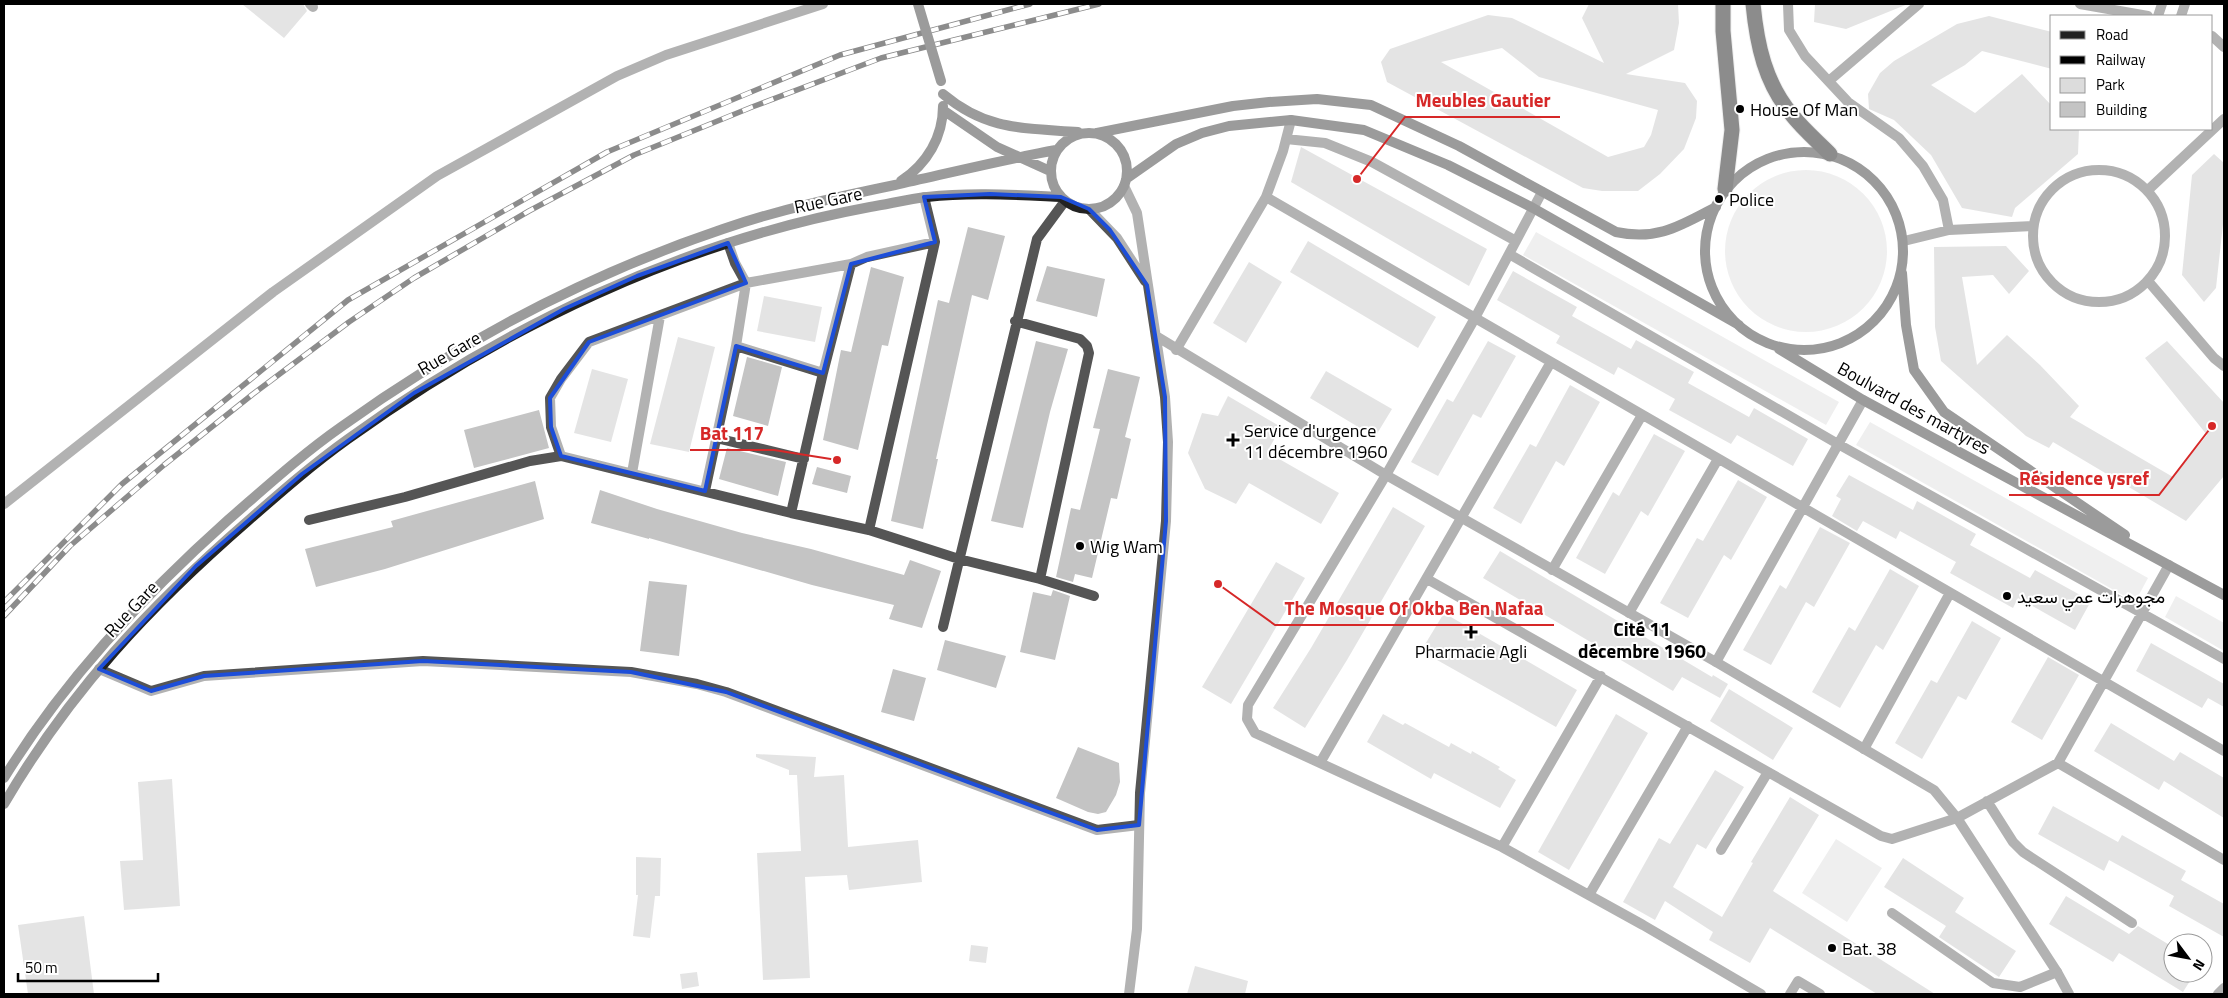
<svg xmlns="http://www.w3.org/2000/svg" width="2228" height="998" viewBox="0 0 2228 998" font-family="'Titillium Web',Vazirmatn,sans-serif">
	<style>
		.green { fill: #dcdcdc }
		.building { fill: #c4c4c4; fill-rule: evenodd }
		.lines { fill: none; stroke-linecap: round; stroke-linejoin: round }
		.motorway-casing { stroke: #dbdbdb; stroke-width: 17 }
		.minor { stroke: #555; stroke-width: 10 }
		.tertiary { stroke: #555; stroke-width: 10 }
		.secondary { stroke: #222; stroke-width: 10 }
		.motorway { stroke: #000; stroke-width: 15 }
		.rail-casing { stroke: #000; stroke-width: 5.5 }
		.rail { stroke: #fff; stroke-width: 4; stroke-dasharray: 11; stroke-linecap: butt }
		.secondary-bridge { stroke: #222; stroke-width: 10 }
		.marked { fill: none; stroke: #1d4ed8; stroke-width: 4; stroke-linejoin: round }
		.poi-dot { fill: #000; stroke: #fff; stroke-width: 2 }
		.labels { text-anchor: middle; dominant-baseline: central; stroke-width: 4; stroke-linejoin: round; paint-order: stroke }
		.poi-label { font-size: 18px; fill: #000; stroke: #fff; text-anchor: start }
		.street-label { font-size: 18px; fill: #000; stroke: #fff }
		.neighbourhood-label { font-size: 19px; font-weight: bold; fill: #000; stroke: #fff }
		.leader { fill: none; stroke: #d62828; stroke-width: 2 }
		.callout-dot { fill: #d62828; stroke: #fff; stroke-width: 2 }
		.callout-label { font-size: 19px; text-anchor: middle; font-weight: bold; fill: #d62828; stroke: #fff; stroke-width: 4; stroke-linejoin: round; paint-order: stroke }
	</style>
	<rect width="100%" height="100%" fill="#fff"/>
	<path class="green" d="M1725 251a81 81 0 1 1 162 0a81 81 0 1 1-162 0Z
		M1536,232l303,170 -13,23 -303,-170z
		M1870,422l278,156 -13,24 -279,-157z
		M2176,596l48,27v28l-59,-34z
		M1836,839l46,29 -35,54 -45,-29z"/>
	<path class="building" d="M242,4h61l4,7 -23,27z
		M1589,4h89l1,19 -5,27 -48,24 59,9 12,18 -1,17 -12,31 -24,25 -22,17h-36l-19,-3 -196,-106 -6,-20 9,-13 98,-34 24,3 92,45 -22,-45zM1502,48l37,29 119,33 -7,25 -7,12 -36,10 -167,-95z
		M1815,4h93l-62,25 -32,-7z
		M1989,16l63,16v37l-70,-18 -17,14 -34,20 44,28 47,-39 30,32v23h27l-1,25 -63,54 -3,9 -50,-9 -31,-53 -37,-35 -25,-11 -1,-15 12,-21 14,-12 63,-37z
		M1301,147l186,102 -18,37 -178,-104z
		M2214,154l10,9v52l-8,73 -12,14 -22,-27 10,-100z
		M968,227l37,9 -17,64 -16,-5 -36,164h2l-15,70 -32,-8 47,-221 11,3z
		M1308,241l128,76 -18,31 -128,-76z
		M2006,246l23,25 -20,23 -16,-19 -31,2 15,88 30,-30 33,30 39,41 -9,11 103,60 34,-42 -62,-77 22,-17 57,62v73l-38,45 -133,-79 -4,6 -23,-12 -85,-75 -6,-34 -1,-80z
		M1249,262l33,20 -36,61 -33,-20z
		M1047,266l58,13 -8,38 -61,-16z
		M871,267l33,10 -16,69 -6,-1 -24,105 -35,-10 18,-90 10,2z
		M1513,271l64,36 -5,9 59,33 5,-9 58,32 -6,11 61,34 5,-9 54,31 -15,27 -56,-31 -6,9 -62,-34 6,-11 -57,-32 -4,8 -58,-32 4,-7 -63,-36z
		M764,296l58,11 -7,35 -58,-11z
		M678,337l37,10 -26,105 -39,-8z
		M1036,341l32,8 -18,63 -27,116 -32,-7z
		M1488,341l28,15 -35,62 -8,-4 -35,62 -27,-14 36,-63 6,3z
		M747,357l35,10 -14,59 -35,-10z
		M592,369l36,10 -17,63 -37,-9z
		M1108,369l32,8 -15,60 6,2 -14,60 -6,-1 -19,80 -17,-4 -2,8 -17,-5 15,-69 9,2 20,-81 -7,-1z
		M1326,371l66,38 -17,28 -65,-39z
		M1570,385l30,17 -36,64 -8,-5 -35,63 -28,-16 37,-64 6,3z
		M1228,396l53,31 -14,25 72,41 -18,31 -72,-41 -13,21 -31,-15 -17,-36 14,-40 16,3z
		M539,410l10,38 -75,20 -10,-38z
		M1654,434l31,17 -37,65 -7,-5 -36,63 -29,-16 37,-66 6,4z
		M727,448l59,14 -8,34 -59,-17z
		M817,467l34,9 -4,17 -35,-9z
		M1849,475l64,35 4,-9 59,33 -6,11 60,33 5,-8 56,31 -16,29 -57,-32 -5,10 -63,-35 6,-11 -56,-31 -4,8 -33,-18 -6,10 -25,-15 9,-17 -5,-3z
		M1738,480l29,17 -36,63 -7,-5 -36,63 -28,-15 37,-65 6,3z
		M535,481l9,38 -159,50 -69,18 -11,-38 88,-22 -2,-6z
		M600,490l57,19 85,24 69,16 93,26 6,-15 31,11 -19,57 -33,-9 5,-14 -82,-20 -163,-47v1l-58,-16z
		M1393,507l32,19 -78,134 -42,68 -32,-20 38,-60z
		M1820,527l30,16 -36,64 -8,-5 -35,63 -28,-15 37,-65 6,4z
		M1500,551l212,126 1,-2 15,9 -8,14 -38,-21 -9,14 -190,-113z
		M1276,562l29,16 -74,126 -29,-17z
		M1890,569l29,17 -36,64 -7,-5 -36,63 -28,-16 37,-65 6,4z
		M649,581l38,4 -8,71 -39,-5z
		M1053,590l17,6 -15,64 -35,-8 13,-60 18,4z
		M1444,613l133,77 -21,37 -135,-76z
		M1972,621l29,17 -35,62 -8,-4 -36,63 -27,-16 36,-63 6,3z
		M945,640l61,16 -10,32 -59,-18z
		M2151,643l73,41v23l-16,-9 -6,10 -66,-37z
		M2048,657l31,18 -37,65 -31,-18z
		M893,669l33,9 -12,43 -33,-9z
		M1729,689l64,39 -20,32 -63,-39z
		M1383,714l20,11 2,-2 44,24 2,-4 20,11 1,-3 28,16 -2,2 18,11 -16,28 -66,-35 -3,6 -64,-37z
		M1616,714l32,19 -79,137 -31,-18z
		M2111,723l63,38 6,-9 44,26v40l-60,-37 -5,9 -65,-39z
		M1078,747l41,16 1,19 -4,13 -10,17 -8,2 -10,-2 -32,-14z
		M756,754l60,3 -2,20 30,-2 4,72 70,-7 4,42 -73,8 -2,-15 -42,2 5,101 -47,2 -6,-127 44,-2 -4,-76h-8v-5l-33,-13z
		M1715,770l29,17 -38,62 -9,-5 -24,43 49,30 31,-54 -2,-1 39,-65 29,18 -46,76 162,103h-58l-107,-66 -20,35 -41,-23 4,-8 -48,-31 -10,19 -32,-18 36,-64 11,6z
		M172,779l8,127 -56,4 -4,-49 23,-1 -5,-78z
		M2053,806l65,36 4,-7 64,36 -5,9 43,24v33l-55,-31 5,-10 -65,-36 -5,11 -66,-37z
		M636,857l25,1 -1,38h-5l-5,42 -17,-2 5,-41h-2z
		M1903,858l61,40 -9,14 61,39 -17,26 -60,-40 7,-11 -62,-39z
		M2066,896l63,38 9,-8 35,21v26h22l-12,19 -64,-39 -6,9 -64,-38z
		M84,916l10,78h-66l-10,-69z
		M971,945l17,2 -2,16 -17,-2z
		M1195,966l53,15 -3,13h-58z
		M697,972l2,14 -17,3 -2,-15z"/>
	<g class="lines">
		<defs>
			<path id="motorway" d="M1723,4v27l9,99 -7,59
				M1753,4c4,41 12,79 39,111 11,14 25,26 38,39"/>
		</defs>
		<use href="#motorway" class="motorway-casing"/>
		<path class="minor" d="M310,4l3,3
			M1788,4l1,26 16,26 43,46 51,36 24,28 20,34 6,30
			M2080,4l68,12
			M2158,16l4,-12
			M2181,16l4,-12
			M2212,36l12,11
			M1830,80l89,-76
			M1286,139l39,4 47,19 144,79
			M2033 236a66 66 0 1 1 132 0a66 66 0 1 1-132 0Z
			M2148,190l76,-71
			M1542,192l-67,126 -89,157 -138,230 -1,14 8,14 247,114 141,78 118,69
			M1266,197l17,-46 8,-31
			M1904,241l45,-11 84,-4
			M1509,254l329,190 386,215
			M2148,281l66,77 10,8
			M1015,321l65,18 7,7 2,7 -49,226
			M736,346l87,27
			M1176,350l90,-153 958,554
			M716,438l88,21
			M561,456l-10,-29 -1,-29 11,-19 28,-37 157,-59 105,-19
			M632,473l28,-157
			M705,491l31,-145 10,-63 -11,-20 -7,-20
			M4,504l269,-212 164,-116 180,-100 49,-21 157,-51
			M791,513l32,-140 28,-109 16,-7 68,-15
			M309,520l96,-23 125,-36 31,-5 230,57 78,17 90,29 81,20 54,17
			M869,530l66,-288 -11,-45
			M1552,570l90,-155
			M1427,579l454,257 11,3 65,-21 101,-55 111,-198
			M1629,613l89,-154
			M943,627l94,-388 28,-38
			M1716,662l147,-262
			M99,669l52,22 53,-15 219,-15 208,11 66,12 29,8 371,138 42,-5
			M1864,749l86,-156
			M1320,763l231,-401
			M2058,763l166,97
			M1987,801l26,41 10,10 109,71
			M1502,847l99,-171
			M1721,850l47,-78
			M1589,895l99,-169
			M1892,913l101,70 27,4 37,-15
			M1790,994l8,-13 22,13"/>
		<path class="tertiary" d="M1124,186l13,27 28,184 3,45 -2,79 -26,272 -3,136 -8,65
			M1089,209l28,29 28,43
			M1156,336l230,139 330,187 218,128 23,28 100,154 12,22
			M2218,994l6,-6"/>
		<path class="secondary" d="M943,94c44,37 81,34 135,38
			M943,110l54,37 53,24
			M1051 171a38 38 0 1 1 76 0a38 38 0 1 1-76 0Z
			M1097,133l136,-27 36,-4 48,-3 54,6 88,41 157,86c41,9 64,-6 100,-25
			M1705 251a99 99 0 1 1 198 0a99 99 0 1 1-198 0Z
			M1126,179l50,-35 26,-11 27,-7 62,-6 73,10 84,35 85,43 206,117
			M901,181c26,-17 42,-44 42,-75
			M1902,273l4,52 8,45 30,42 181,123
			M1779,349l84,51 361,195
			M4,778c60,-98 139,-182 224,-258 37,-32 73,-65 113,-93 117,-84 245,-152 382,-198 55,-19 114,-32 172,-44 54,-12 107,-25 161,-35
			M4,804c66,-113 146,-198 245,-284 32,-28 64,-56 99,-81 155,-112 333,-197 522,-232 19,-3 38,-8 57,-10 44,-5 89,-2 134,0"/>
		<use href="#motorway" class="motorway"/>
		<defs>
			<path id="rail" d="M4,602l118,-118 226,-184 259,-148 233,-97 190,-51
				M4,616l66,-70 94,-81 89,-71 96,-72 65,-44 115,-67 105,-56 118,-48 129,-49 218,-54"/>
		</defs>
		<use href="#rail" class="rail-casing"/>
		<use href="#rail" class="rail"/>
		<path class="secondary-bridge" d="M918,4l23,77"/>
	</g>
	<path d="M0 0H2228V998H0ZM990,194l71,3 28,12 21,21 37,55 18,112 1,124 -27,304 -42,5 -371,-138 -95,-20 -208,-11 -219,15 -53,15 -52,-22 97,-103 106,-92 112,-81 150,-84 73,-33 91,-33 18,40 -157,59 -39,56 1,29 10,29 144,35 31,-145 87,27 28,-109 84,-22 -11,-45z" fill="#fff" fill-opacity=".55" fill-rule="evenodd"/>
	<path class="marked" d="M990,194l71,3 28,12 21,21 37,55 18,112 1,124 -27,304 -42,5 -371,-138 -95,-20 -208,-11 -219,15 -53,15 -52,-22 97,-103 106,-92 112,-81 150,-84 73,-33 91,-33 18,40 -157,59 -39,56 1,29 10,29 144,35 31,-145 87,27 28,-109 84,-22 -11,-45z"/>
	<g class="poi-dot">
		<circle cx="1740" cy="109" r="5"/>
		<circle cx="1719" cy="199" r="5"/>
		<path d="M1230.5 432.5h5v5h5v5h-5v5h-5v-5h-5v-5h5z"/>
		<circle cx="1080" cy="546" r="5"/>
		<circle cx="2007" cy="596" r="5"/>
		<path d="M1468.5 624.5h5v5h5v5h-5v5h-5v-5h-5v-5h5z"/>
		<circle cx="1832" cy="948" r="5"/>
	</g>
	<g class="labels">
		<g class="poi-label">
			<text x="1750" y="109">House Of Man</text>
			<text x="1729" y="199">Police</text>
			<text x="1244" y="430">Service d'urgence<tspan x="1244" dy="21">11 décembre 1960</tspan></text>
			<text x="1090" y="546">Wig Wam</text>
			<text x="2017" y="596">مجوهرات عمي سعيد</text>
			<text x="1471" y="651" text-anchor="middle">Pharmacie Agli</text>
			<text x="1842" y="948">Bat. 38</text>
		</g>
		<g class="street-label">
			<text transform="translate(828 200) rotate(-12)">Rue Gare</text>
			<text transform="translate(449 353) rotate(-30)">Rue Gare</text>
			<text transform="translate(1914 408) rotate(29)">Boulvard des martyres</text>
			<text transform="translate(131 609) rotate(-47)">Rue Gare</text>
		</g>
		<g class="neighbourhood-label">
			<text x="1642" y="628">Cité 11<tspan x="1642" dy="22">décembre 1960</tspan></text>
		</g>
	</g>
	<path class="leader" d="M1357 179L1405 117H1560M837 460L774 450H690M2212 426L2159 495H2009M1218 584L1275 625H1554"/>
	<g class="callout-dot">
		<circle cx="1357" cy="179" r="5"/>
		<circle cx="837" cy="460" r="5"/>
		<circle cx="2212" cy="426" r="5"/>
		<circle cx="1218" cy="584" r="5"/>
	</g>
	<g class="callout-label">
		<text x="1483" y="107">Meubles Gautier</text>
		<text x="732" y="440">Bat 117</text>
		<text x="2084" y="485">Résidence ysref</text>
		<text x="1414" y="615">The Mosque Of Okba Ben Nafaa</text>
	</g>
	<rect width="2228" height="998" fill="none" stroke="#000000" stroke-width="10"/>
	<rect x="2050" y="15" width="162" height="115" fill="#ffffff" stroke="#999999"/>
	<rect x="2060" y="31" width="25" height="8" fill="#222222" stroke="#999999"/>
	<text x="2096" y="40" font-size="15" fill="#000000">Road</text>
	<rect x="2060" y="56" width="25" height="8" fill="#000000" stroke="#999999"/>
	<text x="2096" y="65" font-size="15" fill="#000000">Railway</text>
	<rect x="2060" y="78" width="25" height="15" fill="#dcdcdc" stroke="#999999"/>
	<text x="2096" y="90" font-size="15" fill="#000000">Park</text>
	<rect x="2060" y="102" width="25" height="15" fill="#c4c4c4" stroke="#999999"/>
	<text x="2096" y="115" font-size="15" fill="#000000">Building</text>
	<g transform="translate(2188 958) rotate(122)"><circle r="24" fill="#ffffff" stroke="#999999"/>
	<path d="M0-4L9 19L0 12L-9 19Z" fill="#000000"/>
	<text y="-8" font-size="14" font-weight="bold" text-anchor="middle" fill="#000000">N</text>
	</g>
	<path d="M18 973v8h140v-8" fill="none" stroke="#000000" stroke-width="2.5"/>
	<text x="25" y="973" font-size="15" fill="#000000" stroke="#ffffff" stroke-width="4" paint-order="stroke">50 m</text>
</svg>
